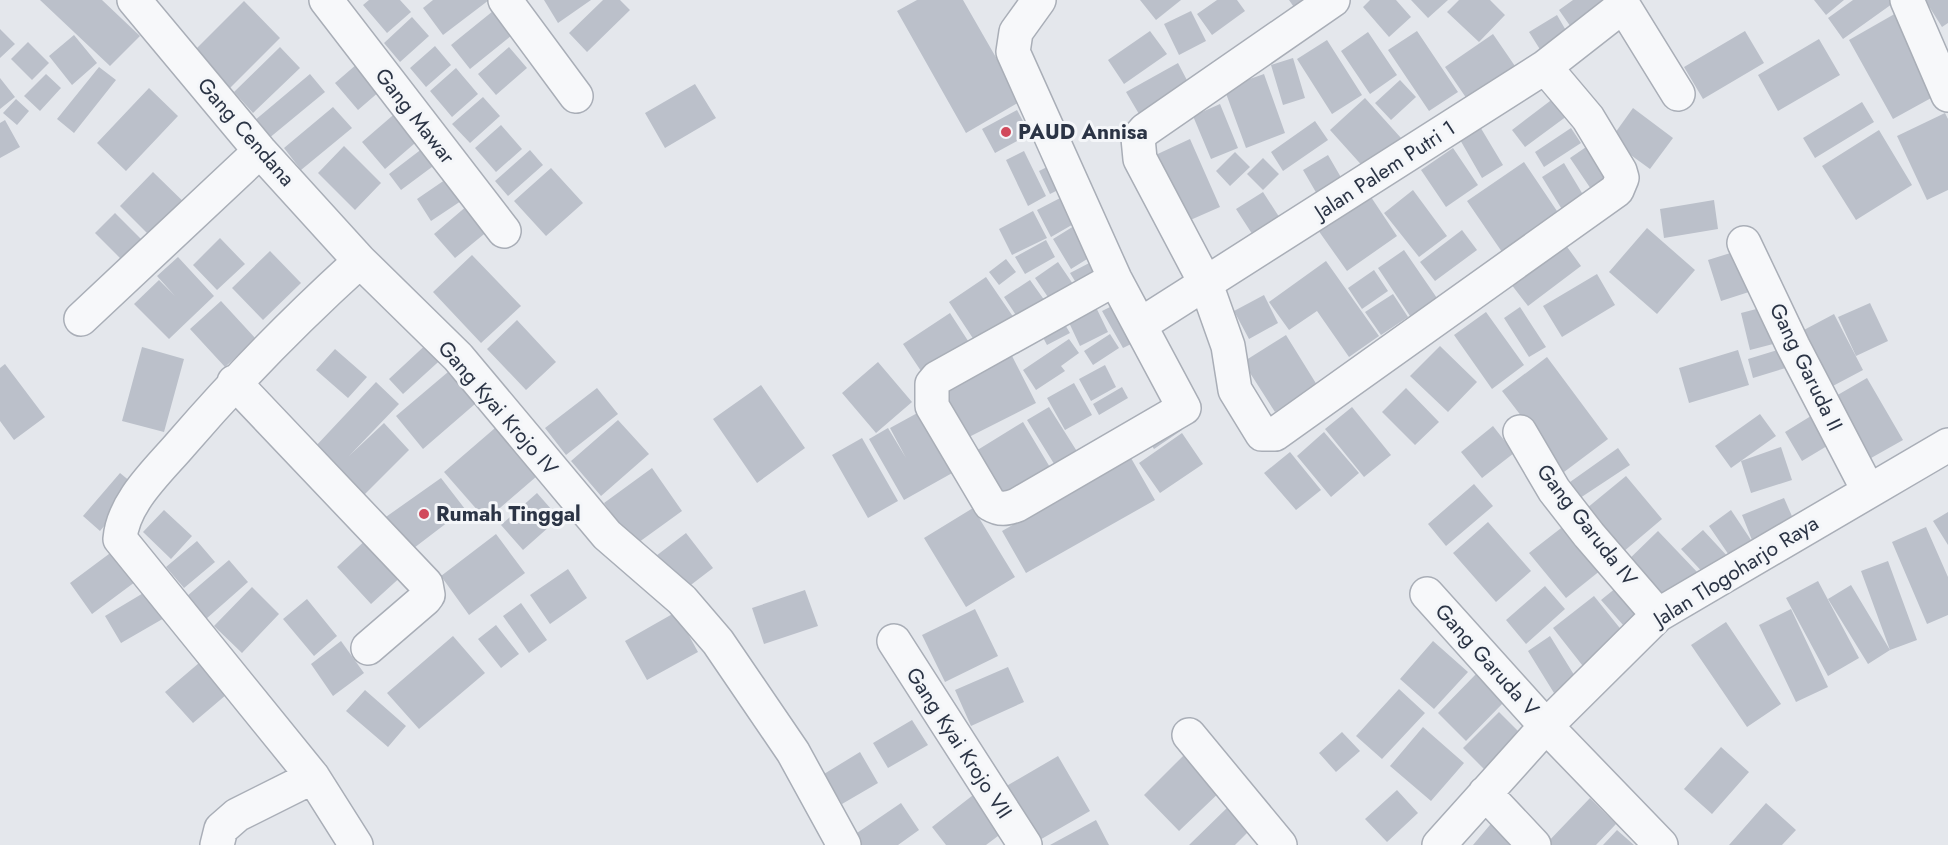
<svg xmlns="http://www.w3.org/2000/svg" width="1948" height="845" viewBox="0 0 1948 845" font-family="Jost,sans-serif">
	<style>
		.building { fill: #bbc0ca }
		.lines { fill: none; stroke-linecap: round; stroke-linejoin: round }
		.street-casing { stroke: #a9aeb7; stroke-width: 36 }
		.street { stroke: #f7f8fa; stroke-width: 33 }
		.poi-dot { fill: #d1495b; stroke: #f4f6f9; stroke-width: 2 }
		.labels { text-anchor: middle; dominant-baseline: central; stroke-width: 6; stroke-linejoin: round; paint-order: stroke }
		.street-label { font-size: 21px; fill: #2b3445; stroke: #f4f6f9 }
		.poi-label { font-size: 21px; font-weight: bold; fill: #2b3445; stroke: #f4f6f9; text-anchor: start }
	</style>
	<rect width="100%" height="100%" fill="#e4e7ec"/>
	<path class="building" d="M40,0h62l38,36 -30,30z
		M369,0h31l11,12 -24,21 -24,-28z
		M433,0h56l-46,35 -20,-27z
		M544,0h47l-33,23z
		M603,0h17l10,10 -43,42 -18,-19z
		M917,0h46l58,101 -55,32 -69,-122z
		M1140,0h41l-25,20z
		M1217,0h20l8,11 -33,24 -15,-21z
		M1289,0h27l-18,13z
		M1370,0h26l15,17 -22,20 -26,-30z
		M1411,0h37l-20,18z
		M1459,0h31l15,15 -26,27 -32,-30z
		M1573,0h42l-42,30 -14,-20z
		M1814,0h30l-18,15z
		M1853,0h36l3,4 -49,35 -15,-21z
		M1925,0h23v23l-6,4z
		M244,1l36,37 -52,52 -36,-37z
		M498,7l19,24 -47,38 -19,-24z
		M1191,11l15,30 -27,14 -15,-31z
		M1898,12l44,80 -49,27 -44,-79z
		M1557,15l11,19 -27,17 -12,-19z
		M412,17l17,19 -29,26 -16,-19z
		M0,29l15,15 -15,14z
		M1150,31l17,23 -43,30 -16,-24z
		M1417,31l41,61 -29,19 -41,-61z
		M1745,31l19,32 -61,36 -19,-32z
		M1368,32l29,43 -27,19 -29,-43z
		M1493,34l24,35 -48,33 -24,-35z
		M74,35l23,28 -25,22 -23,-29z
		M1819,39l21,36 -62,36 -20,-36z
		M1327,40l35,55 -30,19 -35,-55z
		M28,42l21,21 -17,17 -21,-21z
		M435,46l16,19 -25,22 -16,-19z
		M280,47l20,21 -47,45 -19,-21z
		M509,47l18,21 -31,27 -18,-21z
		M1293,58l12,40 -22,7 -12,-40z
		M1178,63l12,23 -51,28 -13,-22z
		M357,64l23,27 -22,19 -23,-27z
		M99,67l17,13 -42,53 -17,-14z
		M456,68l22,26 -26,23 -22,-26z
		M46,74l15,14 -21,23 -16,-15z
		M310,74l15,18 -57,47 -14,-18z
		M1264,74l21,59 -39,15 -22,-60z
		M0,78l15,19 -15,12z
		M1400,80l16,17 -25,23 -16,-17z
		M695,84l21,34 -51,30 -20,-35z
		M149,88l29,28 -52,55 -29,-28z
		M483,97l17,19 -30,27 -18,-19z
		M1365,98l36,40 -35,32 -36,-40z
		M1554,98l13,18 -42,31 -13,-17z
		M16,99l13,12 -12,14 -14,-12z
		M1862,102l12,20 -59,36 -12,-20z
		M1220,104l18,44 -27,11 -18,-43z
		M333,107l19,21 -51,42 -17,-22z
		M1633,108l40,30 -23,31 -40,-29z
		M399,110l23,27 -37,32 -23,-27z
		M1017,110l13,24 -35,19 -13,-24z
		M1945,113l3,6v71l-21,10 -30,-64z
		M5,120l15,27 -20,11v-35z
		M1315,121l13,19 -45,31 -12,-19z
		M501,125l21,24 -26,23 -21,-24z
		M1479,125l24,40 -21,13 -23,-40z
		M1571,128l10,15 -37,24 -9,-15z
		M1879,130l33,55 -56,35 -34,-54z
		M1190,139l30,68 -41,18 -30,-67z
		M427,145l13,16 -39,29 -12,-16z
		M1589,145l23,33 -19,14 -23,-34z
		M344,146l37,37 -26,27 -37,-37z
		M1453,148l25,37 -32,22 -25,-37z
		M530,150l13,15 -35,31 -13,-15z
		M1024,151l22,45 -18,10 -22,-46z
		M1235,152l15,15 -20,19 -14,-15z
		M1328,155l18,31 -25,15 -18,-31z
		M1263,158l16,16 -16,16 -16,-16z
		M1524,162l35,52 -57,38 -35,-51z
		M1564,163l21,35 -22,13 -21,-34z
		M1051,165l11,23 -12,6 -11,-23z
		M551,168l32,35 -37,33 -32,-35z
		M153,172l40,39 -33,35 -40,-40z
		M455,173l15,22 -39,26 -14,-22z
		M1413,190l34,46 -28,21 -35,-44z
		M1263,192l22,34 -27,17 -22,-34z
		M1369,194l28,42 -50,35 -29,-41z
		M1064,196l13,26 -26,15 -14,-27z
		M1714,200l4,29 -54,9 -4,-29z
		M468,205l21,25 -34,28 -21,-24z
		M1033,211l14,27 -35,17 -13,-26z
		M115,213l34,34 -20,20 -34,-34z
		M1074,226l18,30 -21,13 -18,-30z
		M1647,228l48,42 -38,44 -48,-42z
		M1462,230l15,20 -42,31 -15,-19z
		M220,238l25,26 -28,26 -24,-25z
		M1046,240l9,17 -30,17 -10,-17z
		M1565,244l16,22 -53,40 -17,-22z
		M1404,250l35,51 -27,18 -34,-51z
		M1740,250l12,41 -31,10 -13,-41z
		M270,251l31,32 -38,37 -31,-32z
		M472,255l49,51 -40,37 -48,-51z
		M178,257l36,39 -45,43 -35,-35 25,-24 16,16 -18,-20z
		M1006,259l10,13 -17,13 -10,-13z
		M1095,260l6,12 -23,14 -8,-13z
		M1326,261l53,75 -30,21 -32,-46 -28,19 -20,-28z
		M1058,262l17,25 -23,16 -17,-25z
		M1374,270l14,21 -26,18 -14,-21z
		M1597,274l18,31 -53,32 -19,-31z
		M986,277l28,41 -38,25 -27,-41z
		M1030,280l20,28 -27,18 -19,-29z
		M1393,294l15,23 -27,18 -16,-23z
		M1264,295l14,28 -29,16 -15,-28z
		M1092,299l16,33 -28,14 -16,-34z
		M221,301l35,38 -31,28 -35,-38z
		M1870,303l18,38 -32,15 -18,-39z
		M1116,304l21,37 -14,7 -21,-37z
		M1768,306l9,37 -27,7 -9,-37z
		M1520,307l26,40 -17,10 -25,-39z
		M1486,312l38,53 -32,24 -38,-54z
		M950,313l22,34 -47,30 -22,-33z
		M1834,314l29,56 -32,17 -29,-56z
		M1061,318l9,15 -23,12 -8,-15z
		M517,320l39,42 -30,28 -39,-41z
		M1110,334l9,14 -26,17 -9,-14z
		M1286,335l31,50 -42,27 -32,-50z
		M432,339l15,15 -44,40 -14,-15z
		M1069,339l10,14 -18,13 4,5 -29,19 -13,-20z
		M1440,346l37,36 -29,30 -38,-36z
		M142,347l42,12 -20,73 -42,-11z
		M1784,348l5,19 -36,11 -5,-19z
		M335,349l32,28 -19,21 -32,-28z
		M1738,350l11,35 -60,18 -10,-35z
		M1012,356l24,47 -71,36 -24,-47z
		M1547,357l61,82 -44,33 -62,-81z
		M878,362l34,40 -36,31 -34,-40z
		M5,364l40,53 -31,23 -14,-19v-53z
		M1105,365l11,22 -25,14 -12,-22z
		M448,372l27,32 -52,45 -27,-33z
		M1867,378l36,62 -39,22 -35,-62z
		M376,382l23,22 -50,52 35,-33 25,27 -45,45 -50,-47z
		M1074,383l18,32 -27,15 -18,-32z
		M761,385l44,63 -48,35 -44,-64z
		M1122,387l6,11 -29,17 -6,-11z
		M597,388l21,26 -52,41 -21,-27z
		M1406,388l33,34 -24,23 -33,-33z
		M1049,407l29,46 -22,14 -29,-47z
		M1352,407l39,48 -27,22 -39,-48z
		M921,411l33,61 -50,28 -35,-61 19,-11 18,30 -16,-30z
		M1819,411l18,29 -35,21 -17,-29z
		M1760,414l16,22 -45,32 -16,-22z
		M1173,418l9,12 -28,19 -8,-12z
		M618,420l31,34 -48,42 -30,-35z
		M502,422l42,48 -58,50 -42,-48z
		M1023,422l28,47 -53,31 -27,-46z
		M1493,426l21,27 -32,25 -21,-26z
		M1324,432l35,41 -28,24 -34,-41z
		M1182,433l21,31 -43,29 -21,-30z
		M862,438l36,63 -30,17 -36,-63z
		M1781,447l11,33 -41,13 -10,-32z
		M1618,448l12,17 -56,37 -11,-15z
		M1290,452l31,38 -25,20 -32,-37z
		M1131,458l24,42 -129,73 -24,-42z
		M652,468l30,43 -47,34 -31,-42z
		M120,473l17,14 -37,44 -17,-15z
		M1626,476l36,43 -39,33 -36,-44z
		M441,478l24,31 -55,42 -27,-32z
		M1474,484l19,22 -47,40 -18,-22z
		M537,493l22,25 -36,32 -22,-25z
		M1784,498l11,25 -43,17 -10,-25z
		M973,508l42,69 -49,30 -42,-69z
		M164,510l28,26 -21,23 -28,-27z
		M1731,510l24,36 -22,15 -24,-35z
		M1948,512v33l-15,-24z
		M1488,522l43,49 -35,31 -43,-49z
		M1565,525l36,45 -35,28 -37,-45z
		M1926,527l22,50v38l-21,9 -35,-82z
		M1703,530l27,29 -22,19 -27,-29z
		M1658,531l41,43 -37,35 -40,-43z
		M686,533l27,35 -34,26 -27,-35z
		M496,534l29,39 -56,42 -28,-39z
		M371,535l34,38 -34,31 -34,-37z
		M197,541l18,21 -31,26 -18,-21z
		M117,548l22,31 -47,35 -22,-31z
		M229,560l19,22 -42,37 -20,-22z
		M1888,561l29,79 -27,10 -29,-79z
		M568,569l19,29 -37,26 -20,-29z
		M1818,581l41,77 -31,18 -42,-78z
		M1622,583l28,34 -19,17 -30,-34z
		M1851,585l39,65 -22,14 -40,-65z
		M1545,586l20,23 -39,35 -20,-24z
		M252,587l27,27 -37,39 -28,-27z
		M150,589l16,28 -45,26 -16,-27z
		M805,590l13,36 -54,18 -12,-36z
		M1594,596l33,41 -41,33 -33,-42z
		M307,599l30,37 -23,20 -31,-37z
		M521,603l26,37 -18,13 -26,-37z
		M975,609l23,47 -53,26 -23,-47z
		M1791,609l37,78 -32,15 -37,-77z
		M676,612l22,40 -51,28 -22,-39z
		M1726,622l55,82 -34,23 -56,-82z
		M496,625l23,29 -18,14 -23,-29z
		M453,636l32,37 -66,56 -32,-36z
		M1550,636l26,42 -22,15 -26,-42z
		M341,641l23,32 -31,23 -22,-32z
		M1433,641l35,31 -34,37 -34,-30z
		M206,657l27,32 -40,34 -28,-31z
		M1008,667l16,35 -53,24 -16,-36z
		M1476,674l28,28 -38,39 -28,-28z
		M1399,689l26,24 -43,46 -26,-23z
		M365,690l41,36 -18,21 -42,-36z
		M1499,712l28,28 -36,36 -28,-28z
		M912,720l16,25 -40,23 -15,-25z
		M1423,727l41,36 -33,38 -41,-35z
		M1342,732l18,19 -24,21 -17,-19z
		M1721,747l28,25 -37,42 -28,-25z
		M1188,751l36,37 -45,43 -35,-36z
		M860,752l18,31 -36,21 -18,-30z
		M1058,756l32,55 -59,34 -33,-54z
		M1397,790l21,23 -31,29 -22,-23z
		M977,792l29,38 -20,15h-40l-14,-18z
		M1590,798l26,26 -20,21h-51z
		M901,803l18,27 -21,15h-38l-6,-10z
		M1766,803l30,27 -14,15h-53z
		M1230,805l22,23 -17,17h-46z
		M1495,819l26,26h-48z
		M1096,820l13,25h-59z
		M1617,830l17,15h-31z"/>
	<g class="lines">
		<defs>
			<path id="street" d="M134,0l126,151 100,110 98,96 149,178 75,65 36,42 75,110 51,93
				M326,0l178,231
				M505,0l71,96
				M1039,0l-23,32 -3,20 102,227 69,129 -167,97c-11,4 -17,5 -27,-1l-58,-98v-22l5,-6 178,-99
				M1333,0l-188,130 -7,8 2,21 66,125 22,62 7,44 27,44h13l342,-244 5,-12 -2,-7 -32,-53 -43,-51
				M1620,0l58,94
				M1907,0l41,95
				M1744,243l49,103 75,144
				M81,319l179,-168
				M1140,325l405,-258 78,-61
				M234,382l192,202 2,11 -3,4 -57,49
				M1520,432l34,58 35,45 69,80
				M1427,594l119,132 115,119
				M894,641l131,204
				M1189,735l91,110
				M313,777l43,68
				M1485,793l49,52
				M217,845l4,-16 16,-14 76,-38 -193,-238c3,-37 38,-68 61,-95 56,-65 115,-125 179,-183
				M1439,845l107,-119 112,-111 290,-170"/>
		</defs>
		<use href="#street" class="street-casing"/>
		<use href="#street" class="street"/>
	</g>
	<g class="poi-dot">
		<circle cx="1006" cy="132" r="6"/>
		<circle cx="424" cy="514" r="6"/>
	</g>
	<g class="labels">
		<g class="street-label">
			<text transform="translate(415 116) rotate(52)">Gang Mawar</text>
			<text transform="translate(246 132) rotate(49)">Gang Cendana</text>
			<text transform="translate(1385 170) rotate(-33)">Jalan Palem Putri 1</text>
			<text transform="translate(1806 367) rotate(64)">Gang Garuda II</text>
			<text transform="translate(498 408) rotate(49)">Gang Kyai Krojo IV</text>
			<text transform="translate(1587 525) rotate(52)">Gang Garuda IV</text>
			<text transform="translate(1736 571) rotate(-32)">Jalan Tlogoharjo Raya</text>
			<text transform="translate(1487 660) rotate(48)">Gang Garuda V</text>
			<text transform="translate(959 743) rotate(57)">Gang Kyai Krojo VII</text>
		</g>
		<g class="poi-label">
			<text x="1018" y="132">PAUD Annisa</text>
			<text x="436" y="514">Rumah Tinggal</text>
		</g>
	</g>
</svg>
